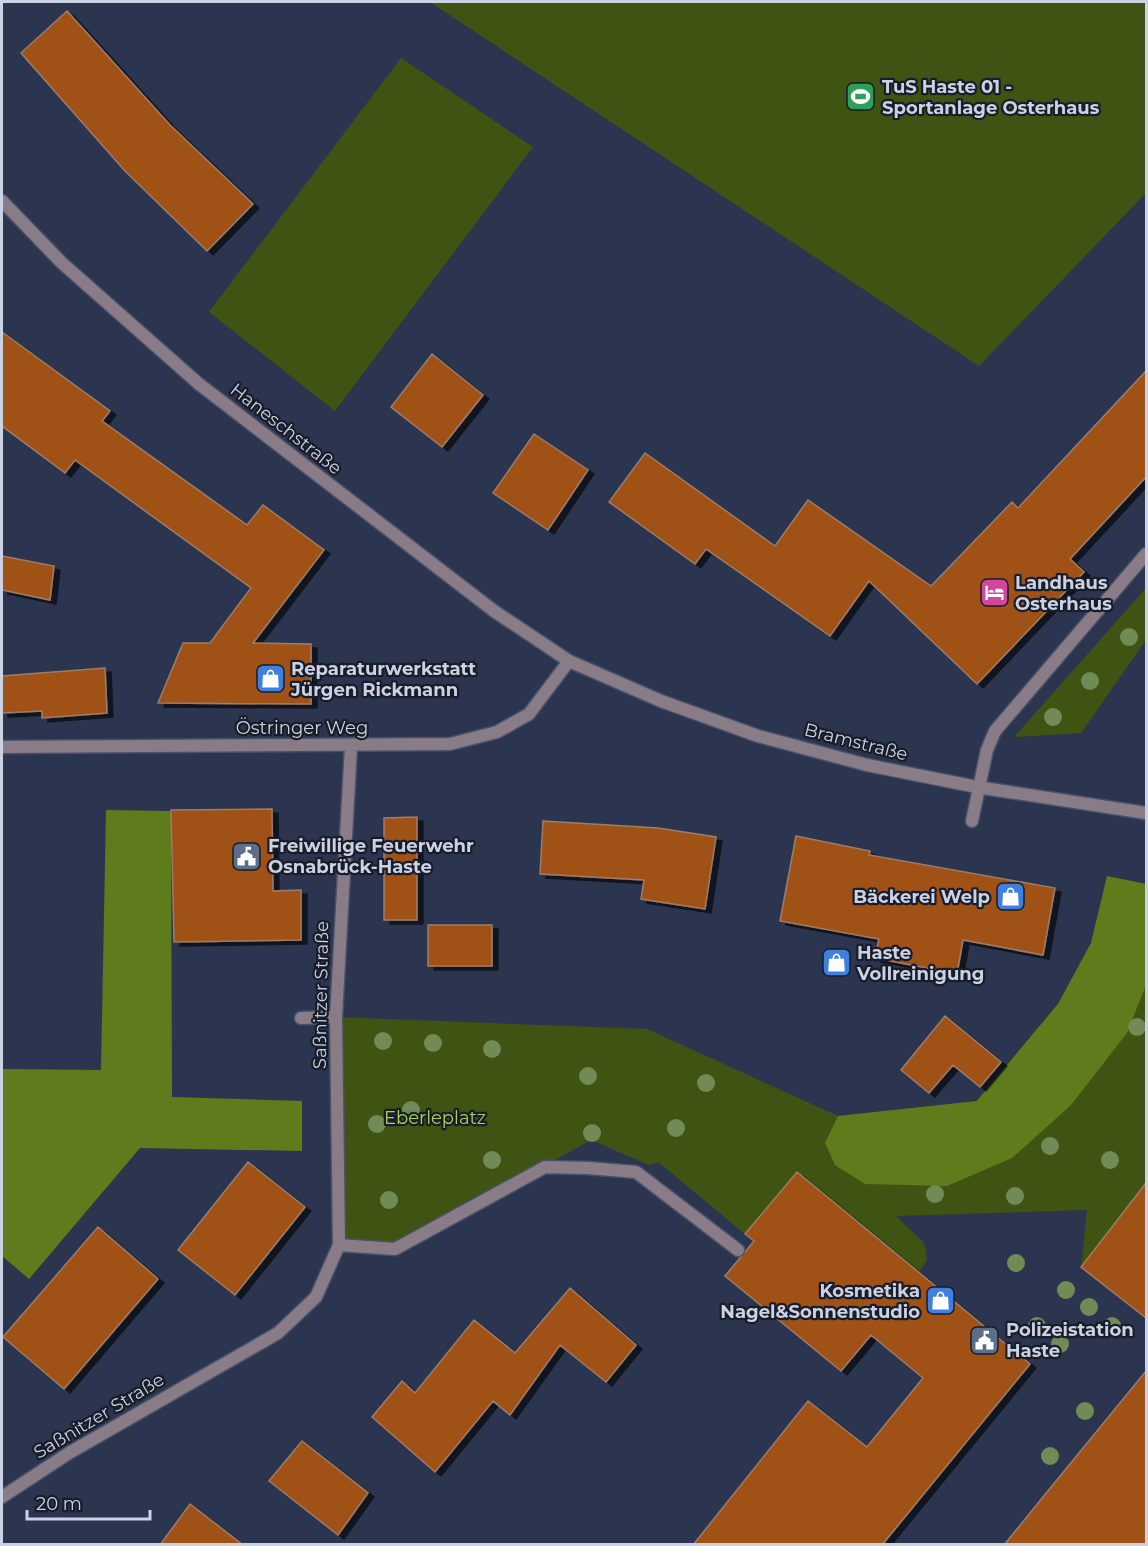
<svg xmlns="http://www.w3.org/2000/svg" width="1148" height="1546" viewBox="0 0 1148 1546" font-family="Montserrat,sans-serif">
	<style>
		.green { fill: #3f5412 }
		.forest { fill: #5e7c1c }
		.building { fill: #a05113; stroke: #9d7d6a; stroke-width: 1.5; filter: url(#shadow) }
		.lines { fill: none; stroke-linecap: round; stroke-linejoin: round }
		.service-casing { stroke: #48516a; stroke-width: 15 }
		.minor-casing { stroke: #48516a; stroke-width: 15 }
		.tertiary-casing { stroke: #48516a; stroke-width: 15 }
		.service { stroke: #8a7c86; stroke-width: 12 }
		.minor { stroke: #8a7c86; stroke-width: 12 }
		.tertiary { stroke: #8a7c86; stroke-width: 12 }
		.tree { fill: #708b55 }
		.labels { text-anchor: middle; dominant-baseline: central; stroke-width: 4.5; stroke-linejoin: round; paint-order: stroke }
		.poi-label { font-size: 18px; font-weight: bold; fill: #cbd2e3; stroke: #181d29; text-anchor: start }
		.street-label { font-size: 18px; fill: #cbd2e3; stroke: #181d29 }
		.park-label { font-size: 18px; fill: #a8d25a; stroke: #181d29 }
	</style>
	<defs>
		<filter id="shadow"><feDropShadow dx="6" dy="4" stdDeviation="0" flood-color="#0009"/></filter>
	</defs>
	<rect width="100%" height="100%" fill="#2b354f"/>
	<path class="green" d="M430,2h716v191l-167,173z
		M401,58l132,89 -198,264 -126,-99z
		M1146,588v52l-65,93 -67,4z
		M1107,876l39,8v299l-65,84 6,-57 -191,6 28,27 3,17 -8,12 -122,-100 -52,62 -87,-72 -9,3 -58,-25 -196,109 -56,-4 -3,-228 311,12 191,87 138,-15 82,-97 33,-61z"/>
	<path class="forest" d="M106,810l65,1 1,286 130,4v50l-162,-3 -111,131 -27,-23v-187l99,1z
		M1107,876l39,8v101l-19,48 -56,72 -59,53 -65,28 -82,-2 -30,-19 -10,-22 13,-27 139,-15 81,-97 33,-61z"/>
	<path class="building" d="M67,11l103,114 83,79 -46,47 -82,-80 -104,-118z
		M2,332l108,79 -8,10 145,104 16,-20 61,45 -71,93 58,1v60l-153,-1 25,-60h27l41,-55 -176,-128 -10,13 -63,-47z
		M432,354l51,41 -41,52 -51,-40z
		M1146,371v106l-76,82 14,13 -107,112 -108,-103 -39,55 -124,-87 -11,15 -86,-62 36,-49 130,93 33,-46 123,86 81,-84 6,6z
		M534,434l54,36 -40,60 -55,-37z
		M2,556l52,10 -4,34 -48,-10z
		M105,668l2,45 -65,5v-7l-40,2v-37z
		M272,809l1,82 28,-1v50l-127,2 -3,-132z
		M417,817v103h-33v-102z
		M543,821l115,7 58,9 -11,72 -64,-10 3,-19 -104,-6z
		M796,836l74,15 -1,4 186,33 -12,67 -80,-15 -6,34 -82,-16 4,-19 -99,-18z
		M428,925h64v41h-64z
		M945,1016l56,46 -21,25 -27,-22 -24,28 -28,-23z
		M248,1162l57,45 -70,88 -57,-45z
		M797,1172l233,192 -148,181h-189l115,-144 59,46 56,-69 -52,-43 -30,36 -116,-95 29,-35 -9,-7z
		M1146,1183v135l-65,-51z
		M98,1227l60,52 -94,110 -61,-52z
		M570,1288l66,57 -30,37 -46,-37 -50,70 -17,-14 -58,71 -63,-55 30,-36 13,12 59,-73 41,33z
		M1146,1371v174h-142l39,-48z
		M302,1441l66,52 -30,42 -69,-54z
		M190,1504l53,41h-83z"/>
	<g class="lines">
		<defs>
			<path id="service" d="M972,821l15,-71 8,-19 151,-177
				M301,1018l35,-1
				M588,1168l48,4 102,78"/>
			<path id="minor" d="M2,747l448,-3 47,-12 32,-18 40,-53
				M339,1245l56,4 150,-82 43,1
				M2,1497l67,-44 209,-120 38,-36 23,-52 -3,-228 15,-271"/>
			<path id="tertiary" d="M2,201l60,62 137,121 295,227 75,50 92,40 97,35 109,29 110,22 169,26"/>
		</defs>
		<use href="#service" class="service-casing"/>
		<use href="#minor" class="minor-casing"/>
		<use href="#tertiary" class="tertiary-casing"/>
		<use href="#service" class="service"/>
		<use href="#minor" class="minor"/>
		<use href="#tertiary" class="tertiary"/>
	</g>
	<g class="tree">
		<circle cx="1129" cy="637" r="9"/>
		<circle cx="1090" cy="681" r="9"/>
		<circle cx="1053" cy="717" r="9"/>
		<circle cx="1137" cy="1027" r="9"/>
		<circle cx="383" cy="1041" r="9"/>
		<circle cx="433" cy="1043" r="9"/>
		<circle cx="492" cy="1049" r="9"/>
		<circle cx="588" cy="1076" r="9"/>
		<circle cx="706" cy="1083" r="9"/>
		<circle cx="411" cy="1110" r="9"/>
		<circle cx="377" cy="1124" r="9"/>
		<circle cx="676" cy="1128" r="9"/>
		<circle cx="592" cy="1133" r="9"/>
		<circle cx="1050" cy="1146" r="9"/>
		<circle cx="492" cy="1160" r="9"/>
		<circle cx="1110" cy="1160" r="9"/>
		<circle cx="935" cy="1194" r="9"/>
		<circle cx="1015" cy="1196" r="9"/>
		<circle cx="389" cy="1200" r="9"/>
		<circle cx="1016" cy="1263" r="9"/>
		<circle cx="1066" cy="1290" r="9"/>
		<circle cx="1089" cy="1307" r="9"/>
		<circle cx="1037" cy="1326" r="9"/>
		<circle cx="1112" cy="1326" r="9"/>
		<circle cx="1060" cy="1344" r="9"/>
		<circle cx="1085" cy="1411" r="9"/>
		<circle cx="1050" cy="1456" r="9"/>
	</g>
	<defs>
		<symbol id="stadium-square" viewBox="-11 -11 22 22"><rect x="-9" y="-9" width="18" height="18" rx="4" fill="#2e9e5b" stroke="#181d29"/><path d="M0-5a6.5 5 0 1 0 0 10a6.5 5 0 1 0 0-10ZM-3.5-1.8h7v3.6h-7Z" fill="#fff"/></symbol>
		<symbol id="hotel-square" viewBox="-11 -11 22 22"><rect x="-9" y="-9" width="18" height="18" rx="4" fill="#d1479c" stroke="#181d29"/><path d="M-6-4.5h1.5V1H6V5H4.5V3h-9V5H-6ZM-4 0a1.8 1.8 0 1 1 3.6 0ZM.5 0V-2.5h3Q6-2.5 6 0Z" fill="#fff"/></symbol>
		<symbol id="shop-square" viewBox="-11 -11 22 22"><rect x="-9" y="-9" width="18" height="18" rx="4" fill="#3f7fe0" stroke="#181d29"/><path d="M-5-2.5h2.3a2.7 3.5 0 0 1 5.4 0H5L5.5 6h-11ZM-1.5-2.5h3a1.5 2.3 0 0 0-3 0Z" fill="#fff"/></symbol>
		<symbol id="civic-square" viewBox="-11 -11 22 22"><rect x="-9" y="-9" width="18" height="18" rx="4" fill="#5c6f8a" stroke="#181d29"/><path d="M-.6-6.5H3V-4.5H.6V-3L4-1V1h2V6H-6V1h2V-1L-.6-3ZM-1.2 2.5V6h2.4V2.5Z" fill="#fff"/></symbol>
	</defs>
	<g fill-rule="evenodd">
		<use href="#stadium-square" x="844" y="80" width="33" height="33"/>
		<use href="#hotel-square" x="978" y="576" width="33" height="33"/>
		<use href="#shop-square" x="254" y="662" width="33" height="33"/>
		<use href="#civic-square" x="230" y="840" width="33" height="33"/>
		<use href="#shop-square" x="994" y="880" width="33" height="33"/>
		<use href="#shop-square" x="820" y="946" width="33" height="33"/>
		<use href="#shop-square" x="924" y="1284" width="33" height="33"/>
		<use href="#civic-square" x="968" y="1324" width="33" height="33"/>
	</g>
	<g class="labels">
		<g class="poi-label">
			<text x="882" y="87">TuS Haste 01 -<tspan x="882" dy="21">Sportanlage Osterhaus</tspan></text>
			<text x="1015" y="583">Landhaus<tspan x="1015" dy="21">Osterhaus</tspan></text>
			<text x="291" y="669">Reparaturwerkstatt<tspan x="291" dy="21">Jürgen Rickmann</tspan></text>
			<text x="268" y="846">Freiwillige Feuerwehr<tspan x="268" dy="21">Osnabrück-Haste</tspan></text>
			<text x="990" y="897" text-anchor="end">Bäckerei Welp</text>
			<text x="857" y="953">Haste<tspan x="857" dy="21">Vollreinigung</tspan></text>
			<text x="920" y="1291" text-anchor="end">Kosmetika<tspan x="920" dy="21">Nagel&amp;Sonnenstudio</tspan></text>
			<text x="1006" y="1330">Polizeistation<tspan x="1006" dy="21">Haste</tspan></text>
		</g>
		<g class="street-label">
			<text transform="translate(286 429) rotate(38)">Haneschstraße</text>
			<text x="302" y="728">Östringer Weg</text>
			<text transform="translate(856 742) rotate(14)">Bramstraße</text>
			<text transform="translate(321 995) rotate(-89)">Saßnitzer Straße</text>
			<text transform="translate(99 1416) rotate(-31)">Saßnitzer Straße</text>
		</g>
		<g class="park-label">
			<text x="435" y="1118">Eberleplatz</text>
		</g>
	</g>
	<rect width="1148" height="1546" fill="none" stroke="#cbd2e3" stroke-width="6"/>
	<path d="M27 1510v9h123v-9" fill="none" stroke="#cbd2e3" stroke-width="3"/>
	<text x="36" y="1510" font-size="18" fill="#cbd2e3" stroke="#181d29" stroke-width="4.5" paint-order="stroke">20 m</text>
</svg>
